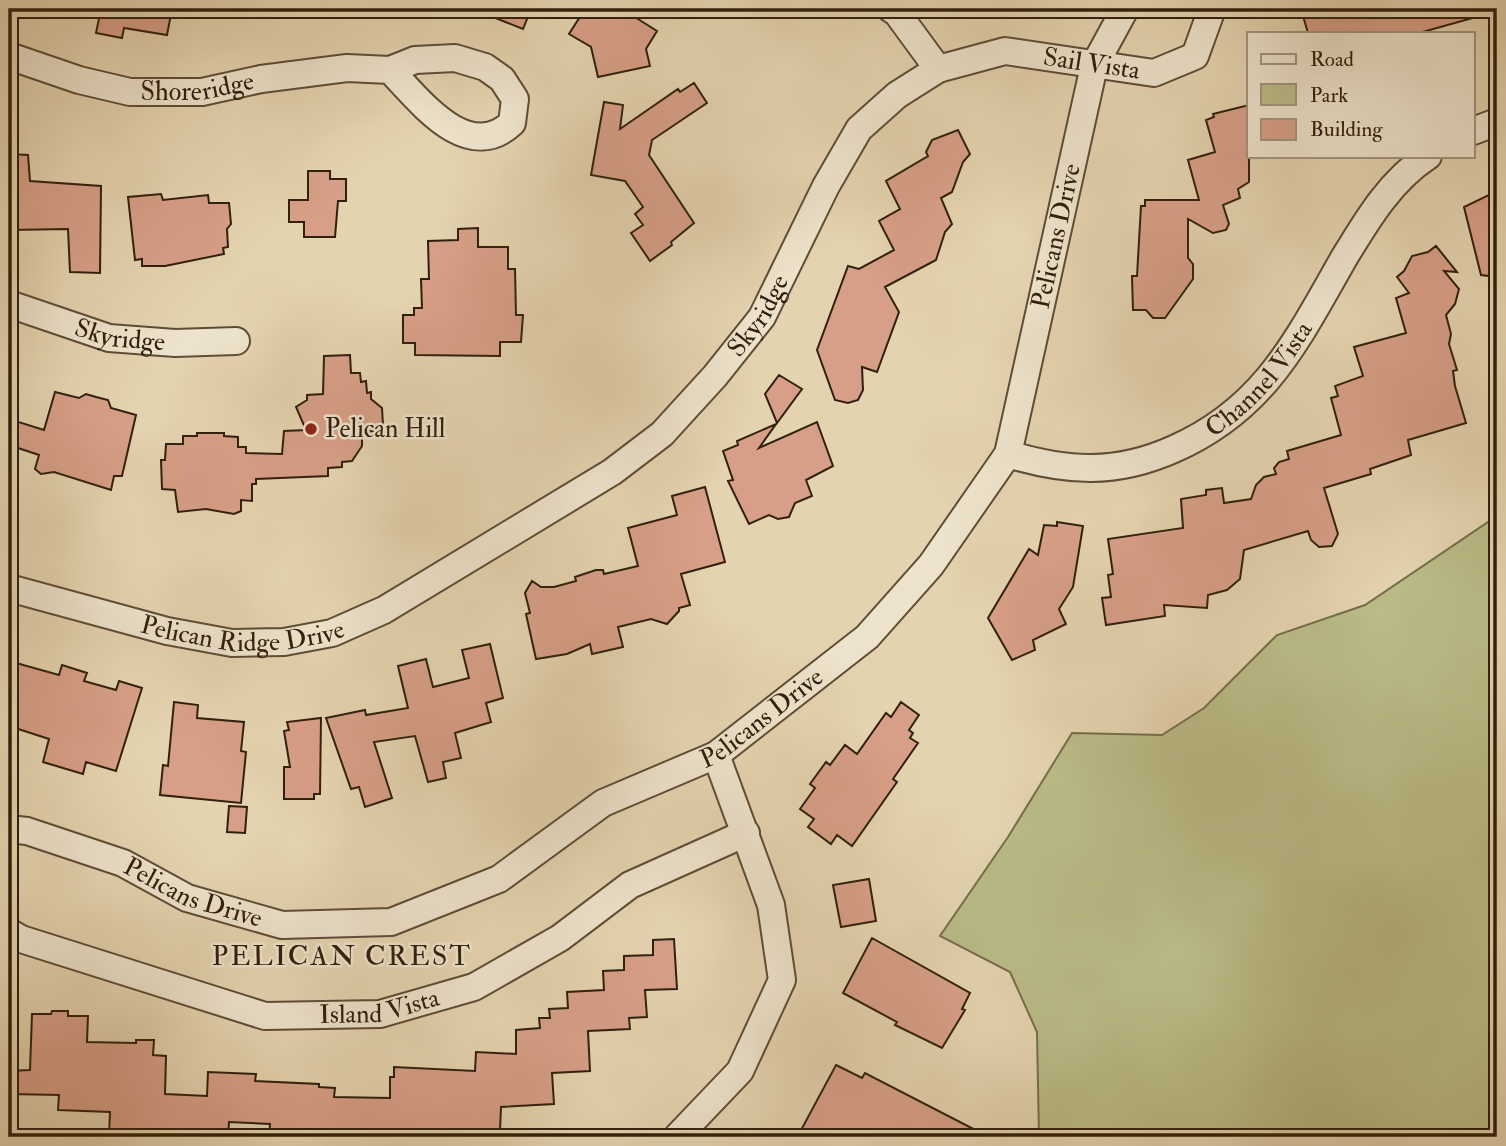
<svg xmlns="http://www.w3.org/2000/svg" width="1506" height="1146" viewBox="0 0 1506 1146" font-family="'IM FELL Double Pica',serif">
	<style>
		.green { fill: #babb87; stroke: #766e4a; stroke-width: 2 }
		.building { fill: #d79f87; stroke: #31200d; stroke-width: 2 }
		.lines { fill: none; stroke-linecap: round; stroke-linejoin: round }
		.street-casing { stroke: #5e4d36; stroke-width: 30 }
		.street { stroke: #ede2cb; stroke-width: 26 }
		.poi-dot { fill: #8f2418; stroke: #ede2cb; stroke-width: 2.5 }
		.labels { text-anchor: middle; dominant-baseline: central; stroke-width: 5; stroke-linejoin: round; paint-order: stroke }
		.street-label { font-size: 26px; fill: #31200d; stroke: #ede2cb }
		.poi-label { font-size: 26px; fill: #31200d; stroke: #ede2cb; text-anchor: start }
		.neighbourhood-label { font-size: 28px; letter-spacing: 2px; fill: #31200d; stroke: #ede2cb }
	</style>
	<rect width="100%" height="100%" fill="#e4d3af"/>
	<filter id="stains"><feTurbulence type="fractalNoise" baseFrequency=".00286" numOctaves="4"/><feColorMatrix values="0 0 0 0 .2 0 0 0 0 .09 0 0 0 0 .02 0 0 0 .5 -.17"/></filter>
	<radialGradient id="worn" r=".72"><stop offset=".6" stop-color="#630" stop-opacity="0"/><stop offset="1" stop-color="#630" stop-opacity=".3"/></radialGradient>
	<path class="green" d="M1497,516v621h-458l-2,-105 -27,-60 -70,-36 68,-99 64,-104 90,2 42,-27 73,-73 88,-30z"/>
	<path class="building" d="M101,9h71l-5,26 -43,-7 -2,10 -26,-5z
		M473,9h58l-8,20z
		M585,9h37l35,22 -11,18 4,17 -52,11 -7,-30 -22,-13z
		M1301,9h185l1,5 -68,19h-111z
		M694,83l13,20 -55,37 -3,15 45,68 -23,19 1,3 -22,16 -19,-28 12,-8 -8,-11 8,-7 -18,-26 -34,-6 13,-73 19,3 -3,24 58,-40 2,3z
		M1249,105v77l-11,7 2,9 -17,7 6,19 -3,6 -13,3 -25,-14v39l5,6v15l-28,39h-12l-7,-8h-13l-1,-34h5l4,-70h4v-6h54l-11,-40 27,-8 -9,-32 8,-3 -1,-3z
		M958,130l12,24 -7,8 -11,30 -11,6 11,26 -7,8 -9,28 -51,27 14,25 -22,60 -15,-5 1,23 -5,10 -10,3 -13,-3 -18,-50 31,-84 11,3 35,-19 -15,-29 21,-12 -14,-28 42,-25 -2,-4 6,-12z
		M9,154l19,1 2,26 71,5 -1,87 -30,-1 -2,-43 -59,1z
		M308,171h22v8h16v22h-8l-3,36h-31v-15h-15v-22h19z
		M1497,191v86l-16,-2 -17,-68z
		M161,194l2,6 45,-5 1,8h20l2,21 -4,5 1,18 -5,1 1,6 -59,12h-23v-7l-7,1 -7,-63z
		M478,228v19h30v22h7l1,46h7l-2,27h-21v14l-85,-1v-12h-12v-28h11v-7h8l-1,-29h8l-1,-38 30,-1v-11z
		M1436,246l21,26 -13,-1 15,18 -4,15 -9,11 5,19 -2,10 8,26 -4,1 2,15 11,37 -58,17 3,15 -41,14 1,5 -47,14 14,46 -6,12 -13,1 -8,-7 -3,-9 -64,19 -4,29 -13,11 -19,5 -1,13 -43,-3 1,11 -59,9 -4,-27 9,-1 -3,-22 5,-1 -5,-35 75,-11 -2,-29 25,-4v-5l16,-2 2,15 27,-4 5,-14 8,-8 12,-3 -2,-6 5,-6 10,-3 -2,-8 54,-16 -10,-37 7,-2 -3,-10 28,-10 -9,-29 52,-14 -10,-35 13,-5 -12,-16 7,-6 8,-15 16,-4z
		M350,355l1,18h9l1,9 5,-1 1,12 4,-1v7l11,9 1,17h-7l-2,6 -12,1v14l-10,15 -10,1v5l-14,1v8l-72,3v5h-4v17l-11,-1v11l-7,3 -28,-5 -28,3 -3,-22 -13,-1 -1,-29h4l1,-16h17v-8h14v-3h27v3l14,1v10h8v6l36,1 2,-23 22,-1 -10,-23 11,-7v-5l16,-1 1,-38z
		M779,375l23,14 -25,34 -12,-29z
		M55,392l24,6 7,-4 10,3 12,3 3,8 25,7 -14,61h-8l-3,14 -57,-18 -13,2 -6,-5 4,-14 -30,-10v-26l35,11z
		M817,422l16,44 -27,14 6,16 -17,7 -6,14 -11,2 -9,-4 -20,9 -21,-43 5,-1 -10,-29 15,-6 -1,-4 39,-17 -17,24z
		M705,487l20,75 -44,12 9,31 -11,3v3l-12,13 -16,-5 -33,8 5,20 -31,7 -2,-10 -23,10 -31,5 -10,-45 4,-1 -5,-20 7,-12 9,6h13l22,-6 -1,-4 21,-7h7l1,4 34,-8 -10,-38 49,-13 -5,-19z
		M1057,522l26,4 -10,61 -14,22 7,15 -33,16 2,10 -23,10 -24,-42 41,-69 9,6 6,-30 13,1z
		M490,644l13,54 -17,5 5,19 -36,11 6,25 -18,4 3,16 -18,4 -13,-46 -41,6 18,56 -27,9 -6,-20 -8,2 -25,-71 39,-8 1,5 42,-7 -10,-42 28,-7 7,28 36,-9 -7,-28z
		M9,661l50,14 3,-10 25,8 -3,8 32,9 3,-9 23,7 -26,83 -30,-9 -3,12 -40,-12 6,-23 -40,-13z
		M174,702l24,3 -1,13 47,4 -3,29 5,1 -5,51 -81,-8 3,-30 5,1z
		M901,702l18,13 -10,15 4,3 -3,5 8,5 -25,36 4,3 -45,64 -15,-11 -6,9 -23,-17 6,-8 -14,-10 15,-21 -5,-4 16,-22 4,3 15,-20 12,9 29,-41 5,4z
		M321,718l-1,76h-6v5h-30v-32h6l-6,-36 5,-1 -2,-8z
		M229,806l18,1 -2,26 -18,-1z
		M869,879l7,42 -35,6 -8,-42z
		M872,938l98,55 -8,16 3,1 -23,38 -47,-23 2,-3 -54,-29z
		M674,939l3,50 -32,1 2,27 -18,1 1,11 -42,2 2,40 -38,2 2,31 -53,3 -1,23 -4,1v6h-227l1,-13 -41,-2 -1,15 -119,-2 1,-23 -52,-2 1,-15 -50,-1v-23l21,-1 2,-56h19l1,-3h16v5h20l-1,26 49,1v-3h18l-1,15 13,1 -1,38 42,2 1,-24 48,2 -1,7 64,3v3l16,1 -1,9 56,1v-21h4v-10l81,4 1,-19 40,2v-24l24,-2 -1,-10h11l-1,-9 19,-1 -1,-16 37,-2 -1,-19 21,-1v-14l29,-1v-15z
		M836,1065l26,13 3,-5 124,64h-178l-11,-5z"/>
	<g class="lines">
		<defs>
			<g id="street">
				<path d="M891,9l6,4 41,56"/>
				<path id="s1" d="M9,56l70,24 51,12h72l59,-13 86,-11 43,2 25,-10 40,-2 30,9 17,12 13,20 -3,24c-45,41 -91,-21 -122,-53"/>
				<path d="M1473,131l24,-9"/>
				<path id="s2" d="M9,304l100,34 66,5 61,-2"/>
				<path id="s3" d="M1008,454c59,18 108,21 166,-5 91,-40 123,-109 170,-191 23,-38 46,-77 84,-102"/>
				<path id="s4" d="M9,588l158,43 65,12 52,-1 48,-9 52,-23 228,-138 50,-38 53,-58 47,-59 64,-131 33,-57 38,-34 41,-26 67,-18 149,22 41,-17 17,-47"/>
				<path id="s5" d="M9,829l18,2 96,32 64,35 95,27 109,-3 108,-43 104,-76 113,-48 151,-118 64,-72 77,-111 86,-388 31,-57"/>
				<path id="s6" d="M9,932l12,7 244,77 115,-2 94,-27 86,-49 70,-53 116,-52"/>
				<path d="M677,1137l63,-66 42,-91 -11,-75 -55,-150"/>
			</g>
		</defs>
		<use href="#street" class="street-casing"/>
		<use href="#street" class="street"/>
	</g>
	<circle class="poi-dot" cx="311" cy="429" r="7"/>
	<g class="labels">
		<g class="street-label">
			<text stroke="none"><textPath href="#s4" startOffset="1339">Sail Vista</textPath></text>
			<text stroke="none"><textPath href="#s1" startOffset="194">Shoreridge</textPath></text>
			<text stroke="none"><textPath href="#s5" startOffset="1414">Pelicans Drive</textPath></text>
			<text stroke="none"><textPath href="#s4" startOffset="870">Skyridge</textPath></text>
			<text stroke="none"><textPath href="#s2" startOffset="116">Skyridge</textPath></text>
			<text stroke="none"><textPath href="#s3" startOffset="282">Channel Vista</textPath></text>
			<text stroke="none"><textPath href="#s4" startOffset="240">Pelican Ridge Drive</textPath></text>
			<text stroke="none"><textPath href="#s5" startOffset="826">Pelicans Drive</textPath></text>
			<text stroke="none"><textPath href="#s5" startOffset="196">Pelicans Drive</textPath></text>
			<text stroke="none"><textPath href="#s6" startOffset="385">Island Vista</textPath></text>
		</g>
		<g class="poi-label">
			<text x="325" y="429">Pelican Hill</text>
		</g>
		<g class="neighbourhood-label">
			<text x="342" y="956">PELICAN CREST</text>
		</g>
	</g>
	<rect width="1506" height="1146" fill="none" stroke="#e4d3af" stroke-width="35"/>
	<rect x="10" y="10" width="1485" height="1125" fill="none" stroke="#31200d" stroke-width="3.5"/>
	<rect x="18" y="18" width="1471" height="1111" fill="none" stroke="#31200d" stroke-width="2"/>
	<rect x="1247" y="32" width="228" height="126" fill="#ede2cb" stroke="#a2947f" stroke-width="2"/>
	<rect x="1261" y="54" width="35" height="10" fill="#ede2cb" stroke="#a2947f" stroke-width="2"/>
	<text x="1310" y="66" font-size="21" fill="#31200d">Road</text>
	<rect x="1261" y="84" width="35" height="21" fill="#babb87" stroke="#a2947f" stroke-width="2"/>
	<text x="1310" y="102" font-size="21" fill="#31200d">Park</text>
	<rect x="1261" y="119" width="35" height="21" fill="#d79f87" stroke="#a2947f" stroke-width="2"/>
	<text x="1310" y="136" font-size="21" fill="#31200d">Building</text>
	<rect width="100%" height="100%" filter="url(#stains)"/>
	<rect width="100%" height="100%" fill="url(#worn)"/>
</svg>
